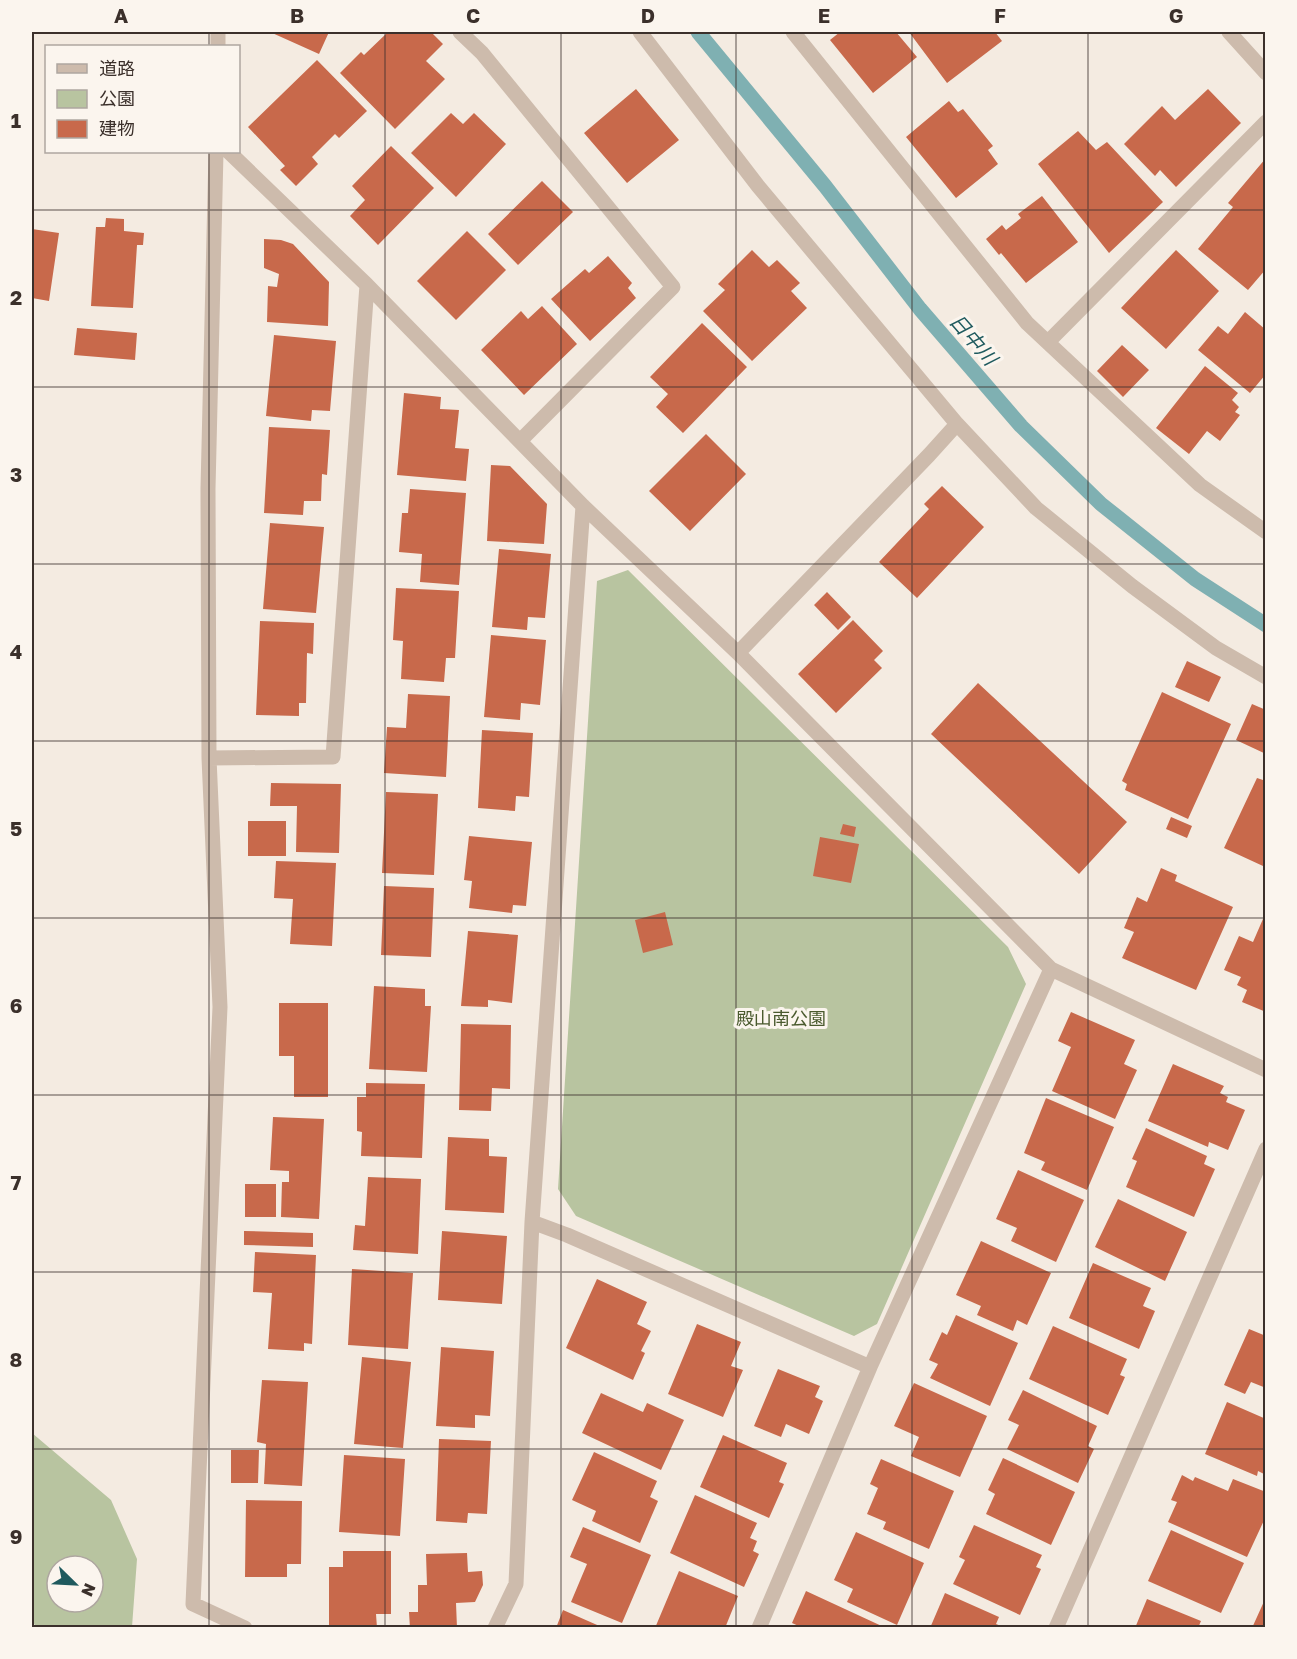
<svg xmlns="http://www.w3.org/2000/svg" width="1297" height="1659" viewBox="0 0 1297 1659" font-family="'Golos Text','Noto Sans JP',sans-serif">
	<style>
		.green { fill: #b8c4a0; fill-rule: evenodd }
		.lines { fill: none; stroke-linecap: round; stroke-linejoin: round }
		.stream { stroke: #7fb0b2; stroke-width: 15 }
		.building { fill: #c8694b }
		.minor { stroke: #cdbbac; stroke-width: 15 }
		.grid { fill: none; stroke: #3b302b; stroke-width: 1.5; stroke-opacity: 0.55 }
		.labels { text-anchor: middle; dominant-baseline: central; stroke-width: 6; stroke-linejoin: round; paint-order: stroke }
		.park-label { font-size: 18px; fill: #4a5a2e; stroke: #fbf5ee }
		.water-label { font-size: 20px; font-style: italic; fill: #1f5a5e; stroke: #fbf5ee }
		.neatline { fill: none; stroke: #3b302b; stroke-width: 2 }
		.grid-label { font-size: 20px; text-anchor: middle; font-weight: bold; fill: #3b302b }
	</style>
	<rect width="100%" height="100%" fill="#f4ebe1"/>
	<path class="green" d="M628,570l380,377 18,37 -149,340 -23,12 -278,-120 -18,-27 39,-608z
		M32,1433l79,67 26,59 -5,68h-96l-4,-7zM57,1566h36v36h-36z"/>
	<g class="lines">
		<path class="stream" d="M698,32l127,154 95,123 101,117 80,78 94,75 71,46"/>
	</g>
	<path class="building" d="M270,32h59l-10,22z
		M388,32h43l12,12 -17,17 19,18 -50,50 -55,-56 21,-21 3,3z
		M840,32h56l21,25 -44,36 -43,-53z
		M909,32h86l7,9 -55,42z
		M317,60l50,51 -28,27 -4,-4 -23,23 6,7 -22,22 -16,-16 5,-4 -37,-39z
		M636,89l43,51 -52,43 -43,-50z
		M1208,89l33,34 -65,64 -16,-17 -5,6 -31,-32 38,-38 13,14z
		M949,101l9,11 5,-3 30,37 -5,4 10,14 -42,34 -50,-61z
		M451,113l12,11 11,-11 32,31 -50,53 -45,-44z
		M1078,131l18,19 11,-8 56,60 -54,51 -71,-89z
		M391,146l43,42 -56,57 -28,-29 15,-16 -13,-14z
		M1266,158v111l-18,21 -50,-41 35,-42 -5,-4z
		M542,181l31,31 -55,53 -30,-31z
		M1042,196l36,46 -52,41 -25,-30 -2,2 -13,-16 16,-14 4,5 15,-12 -3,-4z
		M106,218l18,1v12l20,2 -1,12h-6l-4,63 -42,-2 5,-79h9z
		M32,229l27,4 -10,68 -17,-3z
		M467,231l39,39 -50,50 -39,-39z
		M264,239l17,1 12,4 36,38 -1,44 -61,-4 1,-36 9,1 2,-13 -15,-6z
		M752,250l17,17 8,-7 23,23 -9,8 16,17 -55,53 -49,-50 22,-21 -7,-6z
		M1176,250l43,41 -53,58 -45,-41z
		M608,256l24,27 -4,5 8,10 -46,43 -39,-42 34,-30 4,4z
		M542,306l35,38 -53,51 -43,-45 40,-39 7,8z
		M1245,312l21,18v44l-16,19 -52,-43 20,-24 10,8z
		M702,323l45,44 -64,66 -27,-26 12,-13 -18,-17z
		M77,328l60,5 -2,27 -61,-5z
		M274,335l62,6 -6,70 -18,-1 -1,11 -45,-5z
		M1122,345l27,25 -26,27 -26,-26z
		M1205,366l33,27 -6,7 7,7 -4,5 5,3 -20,26 -13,-10 -18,23 -33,-26z
		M404,393l37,4 -1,12 19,1 -4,38 14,1 -3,32 -69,-6z
		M269,427l61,3 -3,45 -5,-1 -1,27h-17l-1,14 -39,-2z
		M706,434l40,40 -56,57 -41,-40z
		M491,465l19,1 37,38 -3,40 -57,-3z
		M942,486l42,41 -67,71 -38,-36 50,-53 -5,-5z
		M410,489l56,4 -7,92 -39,-3 2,-28 -23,-2 3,-39h6z
		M270,523l54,4 -8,86 -53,-4z
		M499,549l52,5 -6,64 -17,-1 -1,13 -35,-3z
		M396,588l63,3 -4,67h-9l-2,24 -43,-3 2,-38 -10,-1z
		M827,592l24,25 -13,13 -24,-25z
		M853,620l30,31 -9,9 8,8 -46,45 -38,-39z
		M260,621l54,2 -1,31 -6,-1 -1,50h-7v13l-43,-1z
		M491,635l55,5 -6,65 -19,-2 -1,17 -36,-3z
		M1187,661l34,16 -12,25 -34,-15z
		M978,683l149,139 -48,52 -148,-140z
		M1162,692l69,32 -43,95 -63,-29 2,-6 -5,-3z
		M408,694l42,2 -4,81 -62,-4 3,-46 19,1z
		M1252,704l14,6v44l-30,-14z
		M482,730l51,3 -4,64 -13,-1 -1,15 -37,-3z
		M1257,778l9,3v80l-3,5 -39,-18z
		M271,783l70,1 -2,69 -43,-1 1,-46h-27z
		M386,792l52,2 -4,81 -52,-2z
		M1171,817l21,9 -5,12 -21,-9z
		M248,821h38v35h-38z
		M843,824l13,3 -2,10 -14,-3z
		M469,836l63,6 -6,64 -13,-1 -1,8 -43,-5 3,-27 -8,-1z
		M820,837l39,7 -8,39 -38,-7z
		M276,861l60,2 -4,83 -42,-2 3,-45 -19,-1z
		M1161,868l16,7 -2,6 58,26 -37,83 -74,-32 12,-26 -10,-4 13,-31 10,5z
		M384,886l50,2 -3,69 -50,-2z
		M665,912l8,33 -30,8 -8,-33z
		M1266,912v100l-24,-10 5,-12 -10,-5 4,-8 -17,-7 15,-34 14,6z
		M468,931l50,4 -6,68 -24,-3v7l-27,-1z
		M374,986l51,3v17h6l-4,66 -58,-3z
		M279,1003h49v94h-34v-41h-15z
		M1071,1012l64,28 -11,24 13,6 -22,49 -63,-28 19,-44 -13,-6z
		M461,1024l50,1 -1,64 -18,-1 -1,23 -32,-1z
		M1173,1064l51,22 -4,7 8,4 -2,5 19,8 -17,40 -19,-8 -1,5 -60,-26z
		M366,1083l59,1 -3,74 -61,-2 1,-24 -5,-1v-34h9z
		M1046,1098l68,29 -27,63 -46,-20 4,-8 -21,-9z
		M273,1117l51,2 -5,100 -38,-2 1,-35h7v-11l-19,-1z
		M1146,1128l61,28 -3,8 11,5 -21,48 -68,-30 11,-26 -5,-2z
		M448,1137l41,2v17l18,1 -3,56 -59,-3z
		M1018,1170l66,30 -28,62 -45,-21 6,-13 -21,-9z
		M368,1177l53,2 -3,75 -65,-4 2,-25 10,1z
		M245,1184h31v33h-31z
		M1118,1199l69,33 -22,49 -70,-34z
		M244,1231l69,2v14l-69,-2z
		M442,1231l65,5 -5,68 -64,-4z
		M981,1241l70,32 -24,52 -10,-5 -4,11 -36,-16 4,-9 -25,-11z
		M255,1252l61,3 -4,89 -8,-1v8l-36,-2 4,-56 -19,-1z
		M1093,1263l58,25 -8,18 12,5 -16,38 -70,-31z
		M352,1269l61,4 -5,76 -60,-4z
		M597,1279l50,23 -10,22 14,7 -10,20 4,2 -12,27 -67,-32z
		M956,1315l62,28 -28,63 -60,-28 8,-14 -9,-4 13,-28 5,3z
		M697,1324l44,18 -10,24 12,4 -20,47 -55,-23z
		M1053,1326l74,33 -7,16 5,2 -17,38 -79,-36z
		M1249,1329l17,7v52l-15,-6 -6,12 -21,-9z
		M441,1347l53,4 -4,65 -15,-1v13l-39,-2z
		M362,1357l49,5 -8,86 -49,-4z
		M778,1369l42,17 -5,11 8,4 -14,33 -23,-10 -5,13 -27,-11z
		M262,1380l46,2 -6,104 -38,-2 2,-40 -9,-2z
		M914,1383l73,33 -27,61 -49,-21 8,-19 -25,-11z
		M1023,1390l74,36 -9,20 6,3 -16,34 -71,-34 12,-24 -11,-5z
		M601,1393l42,19 4,-9 37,17 -23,50 -79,-37z
		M1227,1402l39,17v56l-8,-4 -1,5 -52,-22z
		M723,1435l64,28 -8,19 5,2 -15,34 -69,-31z
		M439,1439l52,2 -4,73 -19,-1 -1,10 -31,-2z
		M231,1450h28l-1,33h-27z
		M594,1452l63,29 -7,16 8,4 -18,42 -48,-22 4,-10 -24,-11z
		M344,1455l61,4 -5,77 -61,-4z
		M1003,1458l72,34 -24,53 -65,-31 9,-20 -7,-4z
		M881,1459l73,32 -25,58 -46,-20 3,-7 -19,-8 11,-26 -8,-4z
		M1182,1475l11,6 2,-4 33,14 5,-12 33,13v24l-19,41 -79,-35 9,-20 -6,-2z
		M695,1495l62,28 -7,15 7,3 -4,10 6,3 -15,33 -74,-34z
		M246,1500l56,1 -1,63h-14v13h-42z
		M974,1525l68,30 -6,12 5,2 -21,46 -67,-31 12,-24 -6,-3z
		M583,1527l68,28 -29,68 -51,-21 16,-38 -17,-7z
		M1171,1530l73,33 -23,50 -73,-32z
		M856,1532l68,31 -27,62 -50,-23 6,-13 -19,-9z
		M343,1551h48v63h-15l1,14h-48v-61h14z
		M467,1553l1,19 14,-1 1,14 -8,17 -19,1 1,25h-47l-1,-16h9v-27h9l-1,-31z
		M679,1571l59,25 -13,32h-70z
		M806,1591l80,37h-83l-11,-5z
		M945,1593l54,24 -3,7 10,4h-76z
		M1266,1597v31h-14z
		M1147,1599l54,22 -3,7h-63z
		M563,1610l41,18h-48z"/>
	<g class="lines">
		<path class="minor" d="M460,32l22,21 191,234 -153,154
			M640,32l118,154 199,238 79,84 96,78 84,62 50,29
			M793,32l234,291 173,162 66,47
			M1229,32l37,41
			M218,46v-14
			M216,152l-8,337 1,269 11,249 -27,597 52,24
			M229,152l138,133 216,221 155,147 313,316 215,101
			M1048,342l218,-220
			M738,653l191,-198 28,-31
			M209,758l124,-1 34,-472
			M532,1222l35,13 303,132
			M495,1628l21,-44 16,-362 51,-716
			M759,1628l111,-261 181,-398
			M1056,1628l210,-479"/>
	</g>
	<path class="grid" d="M209,32v14M385,32v1596M561,32v1596M736,32v1596M912,32v1596M1088,32v1596M209,152v1476M32,210h1234M32,387h1234M32,564h1234M32,741h1234M32,918h1234M32,1095h1234M32,1272h1234M32,1449h1234"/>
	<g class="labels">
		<g class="park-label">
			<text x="781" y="1018">殿山南公園</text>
		</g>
		<g class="water-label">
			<text transform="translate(974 339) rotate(49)">日中川</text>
		</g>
	</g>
	<rect width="1297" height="1659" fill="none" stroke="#fbf5ee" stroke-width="66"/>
	<rect x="45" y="45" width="195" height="108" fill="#fbf5ee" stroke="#aea6a0" stroke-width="1.5"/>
	<rect x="57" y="64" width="30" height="9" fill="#cdbbac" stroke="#aea6a0" stroke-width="1.5"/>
	<text x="99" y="75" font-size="18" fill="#3b302b">道路</text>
	<rect x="57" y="90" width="30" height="18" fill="#b8c4a0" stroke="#aea6a0" stroke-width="1.5"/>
	<text x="99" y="105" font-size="18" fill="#3b302b">公園</text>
	<rect x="57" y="120" width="30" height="18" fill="#c8694b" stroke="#aea6a0" stroke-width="1.5"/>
	<text x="99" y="135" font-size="18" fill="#3b302b">建物</text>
	<g transform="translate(75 1584) rotate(114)"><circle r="28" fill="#fbf5ee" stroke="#aea6a0" stroke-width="1.5"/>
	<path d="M0-4.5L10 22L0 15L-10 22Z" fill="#1f5a5e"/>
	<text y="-9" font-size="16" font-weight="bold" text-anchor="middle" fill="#3b302b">N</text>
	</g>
	<rect x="33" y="33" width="1231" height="1593" class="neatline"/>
	<g class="grid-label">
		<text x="121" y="23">A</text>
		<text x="297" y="23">B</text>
		<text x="473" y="23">C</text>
		<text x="648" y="23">D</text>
		<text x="824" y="23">E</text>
		<text x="1000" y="23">F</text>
		<text x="1176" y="23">G</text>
		<text x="16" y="128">1</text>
		<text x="16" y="305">2</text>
		<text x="16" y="482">3</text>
		<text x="16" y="659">4</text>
		<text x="16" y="836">5</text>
		<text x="16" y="1013">6</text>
		<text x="16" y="1190">7</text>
		<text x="16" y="1367">8</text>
		<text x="16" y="1544">9</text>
	</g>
</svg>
